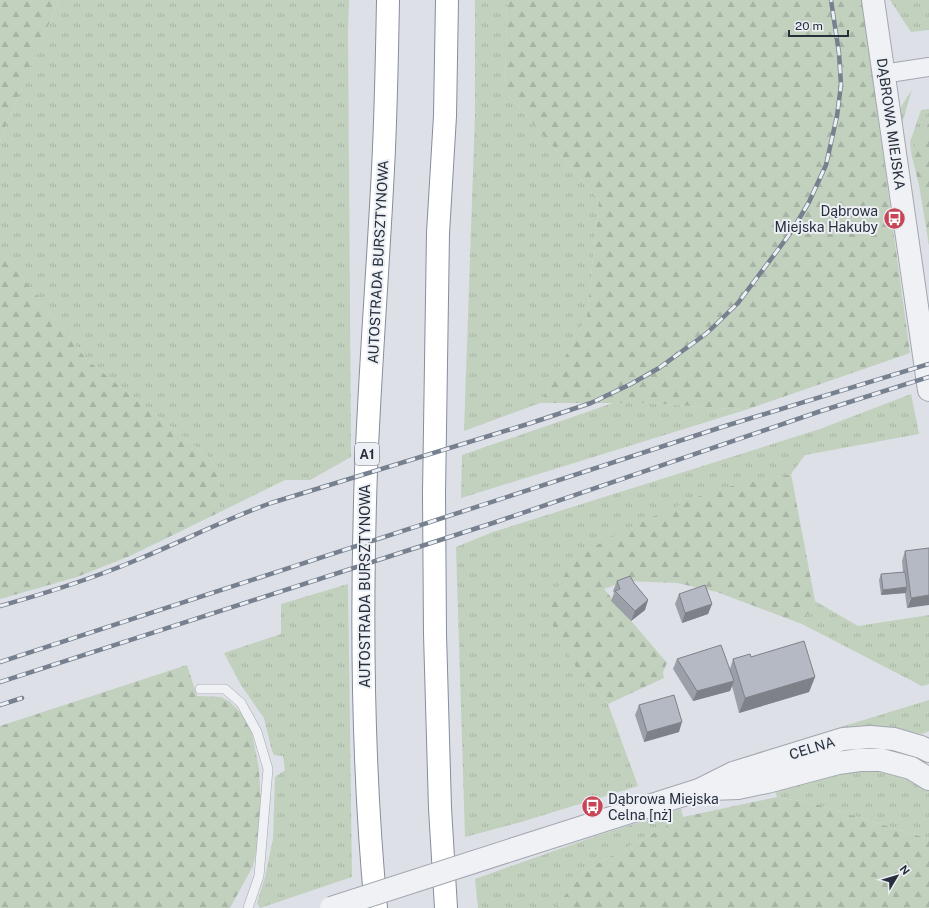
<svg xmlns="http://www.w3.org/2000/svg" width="929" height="908" viewBox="0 0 929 908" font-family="'Public Sans',sans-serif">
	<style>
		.grass { fill: url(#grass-tufts) }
		.forest { fill: url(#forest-firs) }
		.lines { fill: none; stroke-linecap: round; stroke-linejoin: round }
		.service-casing { stroke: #a3a7b0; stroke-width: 10 }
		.minor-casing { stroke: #a3a7b0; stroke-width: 20 }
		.tertiary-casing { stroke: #a3a7b0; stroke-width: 24 }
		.motorway-casing { stroke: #858e9c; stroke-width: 24 }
		.service { stroke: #eff1f5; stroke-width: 9 }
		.minor { stroke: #eff1f5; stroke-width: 18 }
		.tertiary { stroke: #eff1f5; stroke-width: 22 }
		.motorway { stroke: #fff; stroke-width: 22 }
		.rail-casing { stroke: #77808f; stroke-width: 4.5 }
		.rail { stroke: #eceff4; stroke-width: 3; stroke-dasharray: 9; stroke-linecap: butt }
		.tertiary-bridge-casing { stroke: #a3a7b0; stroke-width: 24; stroke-linecap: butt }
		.tertiary-bridge { stroke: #eff1f5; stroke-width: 22 }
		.wall { fill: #9b9fa8 }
		.shaded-wall { fill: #7e8288 }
		.building { fill: #b4b9c3; stroke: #7e8288 }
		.labels { text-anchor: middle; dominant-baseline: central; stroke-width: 4; stroke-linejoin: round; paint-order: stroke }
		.shield { fill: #eceff4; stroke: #626873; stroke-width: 1 }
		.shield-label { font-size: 13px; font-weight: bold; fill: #272e3c }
		.street-label { font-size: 14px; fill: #272e3c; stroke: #eceff4 }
		.poi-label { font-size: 14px; fill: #272e3c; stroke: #eceff4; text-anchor: end }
	</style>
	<defs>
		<pattern id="grass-tufts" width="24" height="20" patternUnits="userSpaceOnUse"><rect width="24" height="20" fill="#c2d0be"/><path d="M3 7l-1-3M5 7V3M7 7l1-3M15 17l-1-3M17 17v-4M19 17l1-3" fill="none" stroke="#a7b3a4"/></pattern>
		<pattern id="forest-firs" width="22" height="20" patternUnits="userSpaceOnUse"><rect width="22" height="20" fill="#c2d0be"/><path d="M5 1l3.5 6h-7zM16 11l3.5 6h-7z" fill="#a7b3a4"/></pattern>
	</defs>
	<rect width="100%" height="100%" fill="#dde0e6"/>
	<path class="grass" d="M59,0h290l-1,32 3,425 -41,23h-25l-65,32v-28l-10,-26 -123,-98 -87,-112v-108z
		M475,0h32l-2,91 94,109 -12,116 -47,87 -76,28 11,-316z
		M890,0h39v30l-18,2z
		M912,90l-12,40c-2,-20 0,-23 12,-40z
		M929,109v14l-18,30 -1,-11 11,-32z
		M911,394l8,40 -114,21 -14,19 -78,17 -141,69 12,119 24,25 30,82 -117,36 -56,15 -9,-290 37,-15 327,-103z
		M613,403h36l96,7 -284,88 1,-43z
		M348,584l4,293 -92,31 -3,-5 8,-26 8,-38 2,-62 10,-7 -2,-14 -9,-1 -2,-4 -8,-33 -23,-33 -17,-32 57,-19v-30z
		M815,601l43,25 71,-11v69l-7,2 -120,-62z
		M929,700v31l-7,3 -29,-4 -135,27 -2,-4z
		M861,770c24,1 48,5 68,21v48l-113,-35 -39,-7 -3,-9z
		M681,809l2,8 -99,54 -29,37h-77l-3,-29 121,-43z"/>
	<path class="forest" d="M0,0h59l-59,140z
		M507,0h355l48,353 -165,57 -96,-7h-109l47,-87 12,-116 -94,-109z
		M929,123v122l-10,-60 -8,-32z
		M0,248l87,112 123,98 10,26v28l-90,44 -53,21 -77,22z
		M791,474l24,127 -13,23 -85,-32 -40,-9 -51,-2 -22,8 63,74 -4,9 1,6 -56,26 -24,-25 -30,-46 -4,-29 22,-44 47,-28 94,-42z
		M187,665l10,31 24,1 9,5 11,11 6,9 5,11 7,36 2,38 -2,32 -6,27 -23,42h-230v-182z
		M777,797l39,7 113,35v69h-374l29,-37 99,-54z"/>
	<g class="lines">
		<defs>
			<path id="service" d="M200,689h25l16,14 16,29 11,37 -9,107 -11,32"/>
			<path id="minor" d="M883,74l46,-7"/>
			<path id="tertiary" d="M873,0l56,390
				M710,789l28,-1 29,-6 71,-19 22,-3h21l30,8 18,11
				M514,849l185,-59 34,-17 110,-34 27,-2 24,2 27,8 8,4"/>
			<path id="motorway" d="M376,908c-14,-146 -15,-292 -10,-438 4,-101 12,-201 17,-301 3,-56 4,-113 5,-169
				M446,908l-6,-100 -5,-174 -1,-140 4,-261 7,-117 2,-116"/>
		</defs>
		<use href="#service" class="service-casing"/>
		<use href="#minor" class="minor-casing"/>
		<use href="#tertiary" class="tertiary-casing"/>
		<use href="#motorway" class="motorway-casing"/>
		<use href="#service" class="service"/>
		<use href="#minor" class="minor"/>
		<use href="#tertiary" class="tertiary"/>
		<use href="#motorway" class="motorway"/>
		<defs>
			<path id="rail" d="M0,606c47,-13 94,-28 139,-47 44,-18 87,-40 132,-56l260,-80 60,-20 40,-19 28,-16 48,-35 31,-30 54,-72 17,-29 17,-37 11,-49 4,-31 -2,-32 -8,-53
				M0,662l722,-235 207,-63
				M0,682l499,-161 322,-110 108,-34
				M0,705l22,-7"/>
		</defs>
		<use href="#rail" class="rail-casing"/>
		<use href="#rail" class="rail"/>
		<defs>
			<path id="tertiary-bridge" d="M331,908l183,-59"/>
		</defs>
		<use href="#tertiary-bridge" class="tertiary-bridge-casing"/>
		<use href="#tertiary-bridge" class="tertiary-bridge"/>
	</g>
	<path class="wall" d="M929,548l-22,60 -2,-15 -24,2 -2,-15 2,-6 22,-2 -1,-11 3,-10z
		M617,581l17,2 14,17 -3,10 -14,11 -20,-20 3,-8 -1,-2z
		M679,594l33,10 -4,10 -26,9 -7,-19z
		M751,657l64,20 -6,15 -70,21 -7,-27 -2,5 -37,10 -20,-32 4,-10 53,10 3,-10z
		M639,705l40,27 -35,10 -9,-27z"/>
	<path class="shaded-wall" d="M907,587l-1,6 -25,2 2,-5z
		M929,595v10l-22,3 4,-10z
		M648,600l-3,10 -14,11 4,-10z
		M712,604l-4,10 -26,9 3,-10z
		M815,677l-6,15 -70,21 6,-15z
		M734,681l-4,10 -37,10 4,-10z
		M682,722l-3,10 -35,10 3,-10z"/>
	<path class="building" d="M929,548v47l-18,3 -6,-47z
		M905,572l2,15 -24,3 -2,-16z
		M630,576l4,7 14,17 -13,11 -20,-20 5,-2 -3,-8z
		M705,585l7,19 -27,9 -6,-19z
		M804,641l11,36 -70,21 -12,-39 17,-5 1,3z
		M721,645l13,36 -37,10 -20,-32z
		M674,695l8,27 -35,10 -8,-27z"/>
	<defs>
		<symbol id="bus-disc" viewBox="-11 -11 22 22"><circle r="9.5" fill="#c84556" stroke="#eceff4"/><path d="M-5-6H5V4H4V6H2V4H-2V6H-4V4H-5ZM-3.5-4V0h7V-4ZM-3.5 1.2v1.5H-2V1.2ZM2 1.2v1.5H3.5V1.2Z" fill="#fff"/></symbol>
	</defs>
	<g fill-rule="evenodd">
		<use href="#bus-disc" x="882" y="206" width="25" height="25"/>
		<use href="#bus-disc" x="580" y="794" width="25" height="25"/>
	</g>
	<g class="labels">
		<rect class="shield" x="355" y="443" width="24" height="22" rx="3"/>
		<g class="shield-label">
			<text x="367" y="454">A1</text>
		</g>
		<g class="street-label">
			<text transform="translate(891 124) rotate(82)">DĄBROWA MIEJSKA</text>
			<text transform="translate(378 262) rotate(-87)">AUTOSTRADA BURSZTYNOWA</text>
			<text transform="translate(365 586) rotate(-90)">AUTOSTRADA BURSZTYNOWA</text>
			<text transform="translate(812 748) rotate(-17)">CELNA</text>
		</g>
		<g class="poi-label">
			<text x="878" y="211">Dąbrowa<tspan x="878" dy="16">Miejska Hakuby</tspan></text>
			<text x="608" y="799" text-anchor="start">Dąbrowa Miejska<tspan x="608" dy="16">Celna [nż]</tspan></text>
		</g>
	</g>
	<g transform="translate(897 876) rotate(52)" stroke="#eceff4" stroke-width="3" paint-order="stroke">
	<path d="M0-3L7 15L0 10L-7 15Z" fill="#272e3c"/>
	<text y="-6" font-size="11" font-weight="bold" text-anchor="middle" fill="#272e3c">N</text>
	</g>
	<path d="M789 30v6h59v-6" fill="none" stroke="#272e3c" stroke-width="2"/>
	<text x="795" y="30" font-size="12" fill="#272e3c" stroke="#eceff4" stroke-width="3" paint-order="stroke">20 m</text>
</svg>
